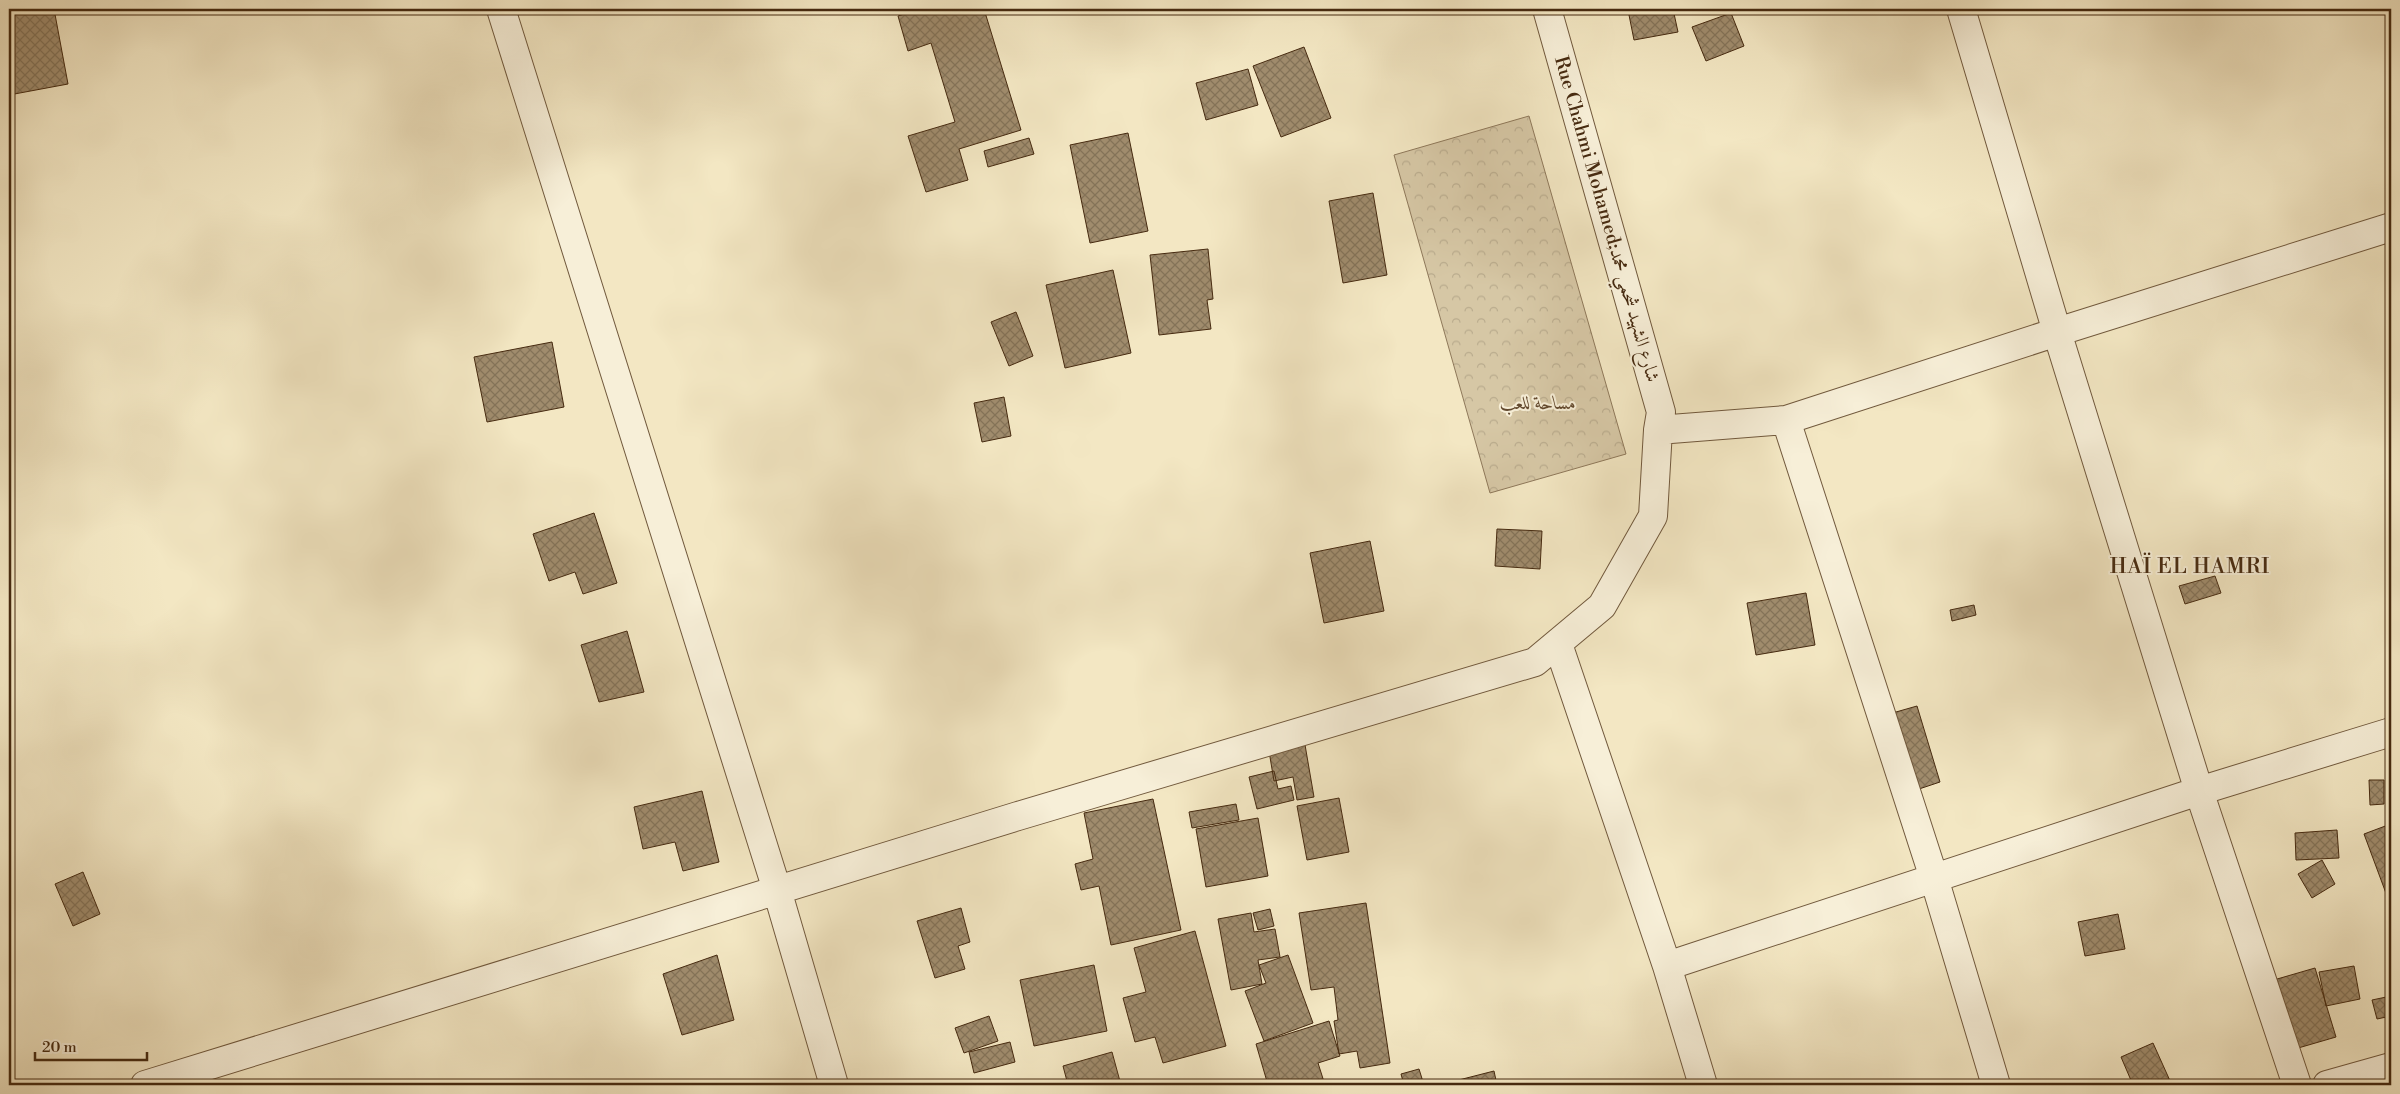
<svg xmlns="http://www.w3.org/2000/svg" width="2400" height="1094" viewBox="0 0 2400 1094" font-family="'Libre Bodoni',Amiri,serif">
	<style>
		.park { fill: url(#park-crowns); stroke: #8e785a }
		.building { fill: url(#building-cross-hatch); stroke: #462a10 }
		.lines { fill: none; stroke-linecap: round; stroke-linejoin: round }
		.street-casing { stroke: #71593d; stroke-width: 30 }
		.street { stroke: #f7efd8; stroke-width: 28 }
		.labels { text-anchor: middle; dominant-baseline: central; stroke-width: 4; stroke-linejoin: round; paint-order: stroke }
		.street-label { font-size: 19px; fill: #462a10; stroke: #f7efd8 }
		.park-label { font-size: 19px; font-style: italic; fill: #63492e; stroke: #f7efd8 }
		.quarter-label { font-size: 21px; letter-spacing: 1px; fill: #462a10; stroke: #f7efd8 }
	</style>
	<defs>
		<pattern id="park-crowns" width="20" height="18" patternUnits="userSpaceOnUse" patternTransform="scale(1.25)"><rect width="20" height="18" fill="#d6c7a5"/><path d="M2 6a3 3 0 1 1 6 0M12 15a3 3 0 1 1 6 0" fill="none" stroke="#b9ab8d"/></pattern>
		<pattern id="building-cross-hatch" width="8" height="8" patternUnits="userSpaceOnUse" patternTransform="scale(1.25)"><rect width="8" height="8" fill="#a08c6d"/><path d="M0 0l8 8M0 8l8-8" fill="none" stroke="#847358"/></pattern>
	</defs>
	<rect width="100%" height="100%" fill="#f3e7c3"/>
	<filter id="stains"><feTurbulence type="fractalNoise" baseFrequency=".004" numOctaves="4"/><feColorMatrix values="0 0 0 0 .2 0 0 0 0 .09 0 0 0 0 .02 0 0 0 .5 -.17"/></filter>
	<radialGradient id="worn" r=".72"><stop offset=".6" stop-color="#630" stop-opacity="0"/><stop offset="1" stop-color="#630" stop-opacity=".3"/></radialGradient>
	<path class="park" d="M1529,116l97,338 -136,39 -96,-338z"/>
	<path class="building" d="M9,9h45l14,75 -59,11z
		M921,9h63l37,121 -62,19 9,31 -42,12 -18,-56 47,-14 -24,-79 -23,8 -10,-35z
		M1637,9h36l5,23 -44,8 -6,-30z
		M1731,13l13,33 -38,15 -14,-34z
		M1304,47l27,71 -50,19 -28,-71z
		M1248,69l10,36 -52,15 -10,-37z
		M1128,133l20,98 -58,12 -20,-98z
		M1029,138l5,16 -46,13 -4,-16z
		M1373,193l14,82 -44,8 -14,-82z
		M1208,249l5,50 -6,1 4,29 -52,6 -9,-80z
		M1113,270l18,83 -66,15 -19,-83z
		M1016,312l17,44 -24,10 -18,-44z
		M552,342l12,65 -77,15 -13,-65z
		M1004,397l7,39 -29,6 -8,-39z
		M594,513l23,70 -34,11 -8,-22 -26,9 -16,-47z
		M1497,529l45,2 -2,38 -45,-3z
		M1370,541l14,70 -60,12 -14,-70z
		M2215,576l6,17 -36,11 -6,-18z
		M1806,593l9,52 -59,10 -9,-52z
		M1974,605l2,10 -24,6 -2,-11z
		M627,631l17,61 -45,10 -18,-57z
		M1917,706l23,76 -27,9 -24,-77z
		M1304,739l10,58 -17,3 -4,-23 -19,4 -6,-36z
		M1274,771l4,18 13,-3 3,14 -37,9 -8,-32z
		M2369,780h15v24l-14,1z
		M702,791l17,71 -36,9 -8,-29 -32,7 -9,-42z
		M1339,798l10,54 -42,8 -10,-54z
		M1153,799l28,131 -70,15 -12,-59 -18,4 -6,-26 18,-5 -9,-46z
		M1236,804l3,16 -47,8 -3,-16z
		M1258,818l10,58 -62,11 -10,-58z
		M2388,825l3,7v63l-4,1 -23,-62z
		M2337,830l2,28 -43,2 -1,-27z
		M2322,860l13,24 -23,14 -14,-24z
		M83,872l17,42 -27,12 -18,-42z
		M1366,903l24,160 -30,5 -3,-17 -18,3 -5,-33 4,-1 -4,-33 -23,3 -12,-77z
		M961,908l9,34 -12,4 7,23 -30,9 -18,-57z
		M1270,909l4,17 -16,4 -5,-17z
		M1251,913l3,19 21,-3 5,28 -22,3 4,24 -31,6 -13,-71z
		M2118,914l7,35 -40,7 -7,-34z
		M1195,931l31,115 -63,17 -8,-26 -20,5 -12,-44 23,-6 -12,-44z
		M717,955l17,65 -52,15 -19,-61z
		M1288,955l25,68 -49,18 -19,-50 21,-8 -7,-18z
		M1094,965l13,66 -73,15 -14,-66z
		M2354,966l6,33 -34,7 -7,-34z
		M2315,968l21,69 -55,16 -21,-69z
		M2391,996v20l-14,3 -5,-19z
		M989,1016l9,25 -34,12 -9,-25z
		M1329,1021l11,35 -22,7 7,22h-57l-12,-41z
		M1010,1042l5,20 -41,11 -5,-21z
		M2153,1043l18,40 -6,2h-32l-12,-28z
		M1112,1052l9,33h-53l-5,-19z
		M1419,1069l5,16h-20l-3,-11z
		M1494,1071l3,14h-45l-1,-3z"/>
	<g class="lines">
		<defs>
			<path id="street" d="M501,9l276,881 57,195
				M1961,9l96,323 142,459 98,294
				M1786,420l148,458 62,207
				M1658,430l128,-10 271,-88 334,-105
				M1558,644l109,322 36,119
				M1667,966l532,-175 192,-59
				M145,1085l873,-269 517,-154 67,-56 51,-90 5,-86 3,-18 -114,-403
				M2327,1085l64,-18"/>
		</defs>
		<use href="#street" class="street-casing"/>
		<use href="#street" class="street"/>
	</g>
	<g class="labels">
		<g class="street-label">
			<text transform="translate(1607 219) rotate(74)">Rue Chahmi Mohamed;شارع الشهيد شحمي محمد</text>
		</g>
		<g class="park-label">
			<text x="1538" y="403">مساحة للعب</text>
		</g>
		<g class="quarter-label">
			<text x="2190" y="567">HAÏ EL HAMRI</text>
		</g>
	</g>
	<rect width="2400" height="1094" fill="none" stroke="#f3e7c3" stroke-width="30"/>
	<rect x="10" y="10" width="2380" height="1074" fill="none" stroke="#462a10" stroke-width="2.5"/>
	<rect x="15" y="15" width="2370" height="1064" fill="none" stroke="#462a10"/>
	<path d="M35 1052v8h112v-8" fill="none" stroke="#462a10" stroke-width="2.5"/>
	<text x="42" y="1052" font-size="15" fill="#462a10" stroke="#f7efd8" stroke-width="4" paint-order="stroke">20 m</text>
	<rect width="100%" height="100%" filter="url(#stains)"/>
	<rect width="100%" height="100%" fill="url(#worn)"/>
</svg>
